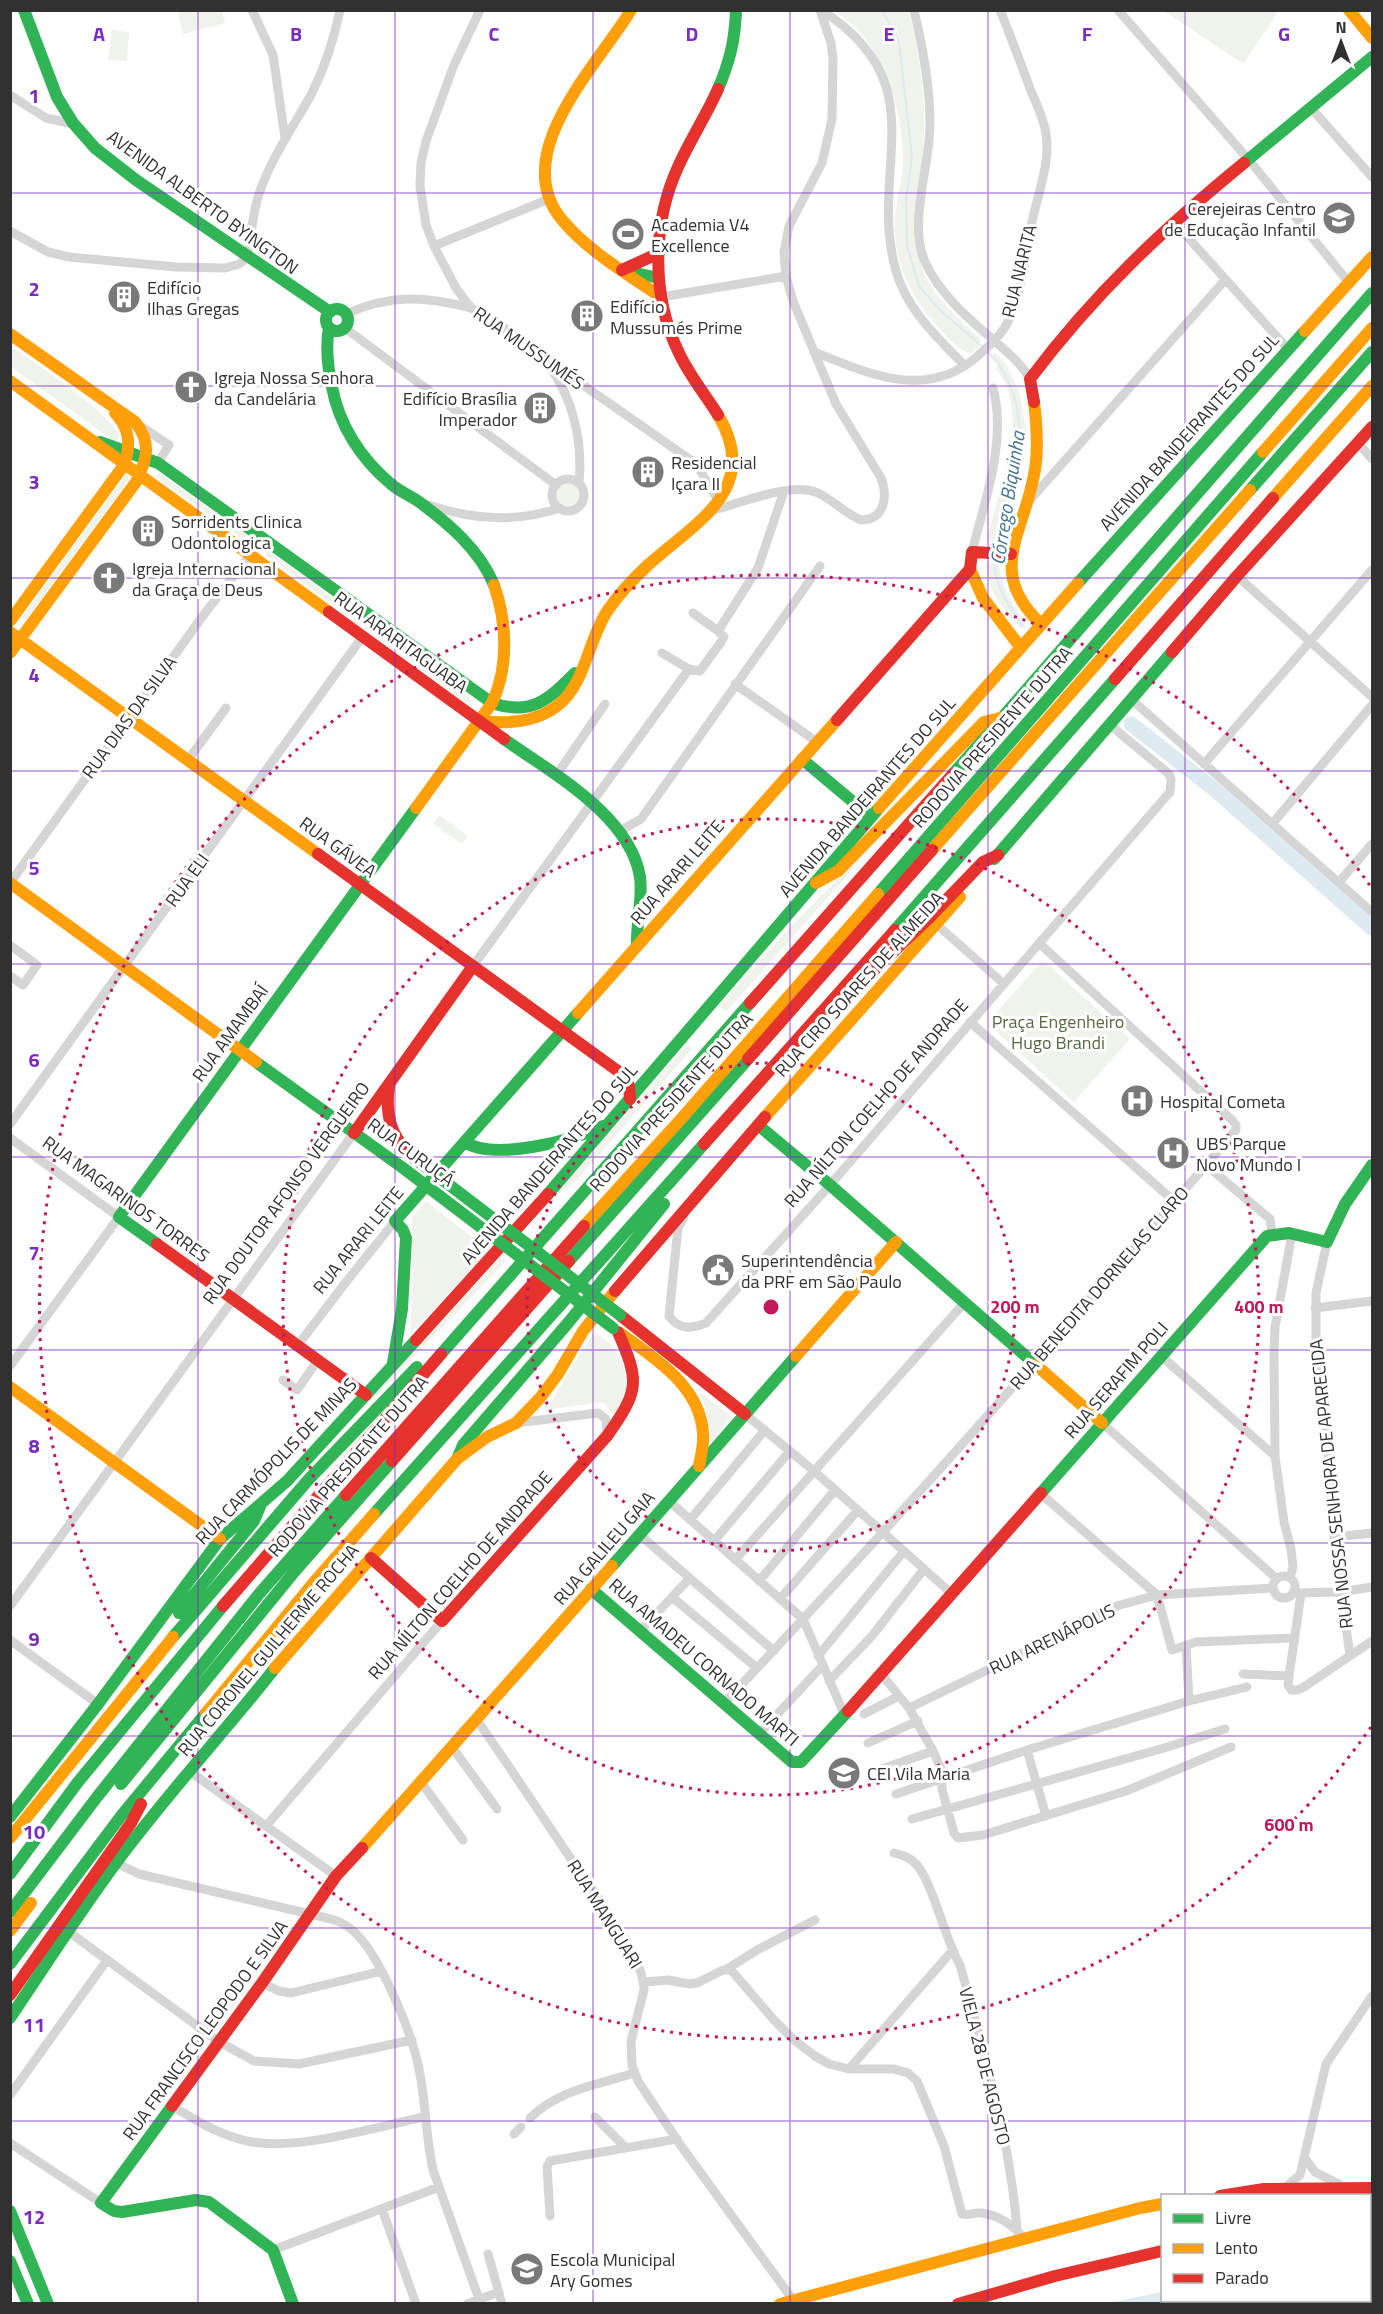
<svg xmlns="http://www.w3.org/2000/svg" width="1383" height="2314" viewBox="0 0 1383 2314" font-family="'Titillium Web',sans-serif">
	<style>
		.green { fill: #f0f3ec }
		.water { fill: #ddeaf1 }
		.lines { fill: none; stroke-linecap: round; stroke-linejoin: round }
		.stream { stroke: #ddeaf1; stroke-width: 2 }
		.river { stroke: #ddeaf1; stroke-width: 15 }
		.street { stroke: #d5d5d5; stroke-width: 9 }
		.fast { stroke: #30b455; stroke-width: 12 }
		.slow { stroke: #ff9f0a; stroke-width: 12 }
		.jam { stroke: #e5322d; stroke-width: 12 }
		.fast-bridge { stroke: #30b455; stroke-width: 12 }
		.grid { fill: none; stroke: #7b2cbf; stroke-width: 1.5; stroke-opacity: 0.55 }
		.ring { fill: none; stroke: #c2185b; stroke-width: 3; stroke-dasharray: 3 6 }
		.labels { text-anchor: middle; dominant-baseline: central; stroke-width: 6; stroke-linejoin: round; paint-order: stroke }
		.street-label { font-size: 18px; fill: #313131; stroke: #fff }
		.poi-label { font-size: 18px; fill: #313131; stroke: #fff; text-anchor: start }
		.park-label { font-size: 18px; fill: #566a41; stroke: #fff }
		.water-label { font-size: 20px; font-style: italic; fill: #43758e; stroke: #fff }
		.grid-label { font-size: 20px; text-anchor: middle; font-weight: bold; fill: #7b2cbf; stroke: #fff; stroke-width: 6; stroke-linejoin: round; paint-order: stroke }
		.centre { fill: #c2185b; stroke: #fff; stroke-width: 3 }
		.ring-label { font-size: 18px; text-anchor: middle; font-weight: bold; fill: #c2185b; stroke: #fff; stroke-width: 6; stroke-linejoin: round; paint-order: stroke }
	</style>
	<rect width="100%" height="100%" fill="#fff"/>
	<path class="green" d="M185,11h37l3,12 -42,11 -5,-22z
		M835,11h74c10,40 16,80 15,122 -1,41 -16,102 0,140 11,26 36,46 56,66v6l-9,8c-12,-2 -24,-16 -32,-25 -28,-30 -47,-68 -44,-111 2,-18 7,-36 8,-54 1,-44 -15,-99 -44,-132 -7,-7 -16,-14 -24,-20z
		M1164,11h115l-36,53z
		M112,30l17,2 -2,29 -19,-1z
		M11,346c19,14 110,73 108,93l-5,2 -103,-74z
		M995,352l12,14 12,25 8,45 -3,25 -23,83 -14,-2c9,-50 47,-128 9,-173l2,-4 -8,-8z
		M159,473l10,7 78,56 -3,4 -78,-56 -10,-7z
		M126,475l4,3 -104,142 -4,-3z
		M557 495a12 12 0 1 1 24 0a12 12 0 1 1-24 0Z
		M268,551l204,149 -3,4 -204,-149z
		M986,562l13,2c2,23 14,41 27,59l-5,6c-19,-23 -34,-36 -35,-67z
		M439,815l29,21 -6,8 -29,-20z
		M851,866h3l-5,8 -123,138 -7,-6 69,-77z
		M1041,962h4l85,77 -56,63 -85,-77v-4z
		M687,1045l5,4 -115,131 -24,18z
		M426,1201l64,50 -80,83 3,-59 -1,-57z
		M501,1257l5,4 -115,120 -19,16z
		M594,1332c34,20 39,52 22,86l-13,-16 -57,8z
		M699,1392l32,24 -22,29 -1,-30z"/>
	<path class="water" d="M1370,2272h2v31h-264l54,-11v8h208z"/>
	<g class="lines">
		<path class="stream" d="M882,10l17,32 13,115 -6,43 1,46 12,40 22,25 42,36
			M987,351c10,9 15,17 21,30 29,59 -6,108 -12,168
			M995,557c-3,27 14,49 29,70"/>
		<path class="river" d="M1131,724l83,65 158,139"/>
		<path class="street" d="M252,10l21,45 12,83
			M480,10l-26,55 -28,76 -5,22 -1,23 6,39 8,21 22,42 15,20 31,18 41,31 149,104 8,9 19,32
			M821,10c118,75 46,158 75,261 11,39 41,66 69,95
			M914,10c9,38 16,76 16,114 0,43 -23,102 -4,140 14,29 39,52 63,72 15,14 31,25 41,43
			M1118,10l131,150 101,124
			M10,95l36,23 27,6
			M1312,109l60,68
			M1175,223l113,126
			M10,231l38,21 21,5 107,10 49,1 14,-4 9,-7c3,-21 4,-42 11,-63 12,-36 35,-68 53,-101 13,-26 22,-54 28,-83
			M434,246l115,-47
			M661,297l125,-21
			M346,314c44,-20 79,-18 125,-6
			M345,328l211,157
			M814,352c56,22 114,50 166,2 11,-10 22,-20 29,-34 12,-27 16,-59 21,-88 5,-32 21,-66 16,-98 -2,-15 -9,-29 -15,-43 -10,-27 -20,-54 -31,-81
			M548,364c25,34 35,77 31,119
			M139,425l30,20 -11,18
			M1359,444l13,15
			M552 495a16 16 0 1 1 32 0a16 16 0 1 1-32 0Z
			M1029,501l196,-221
			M426,504c45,16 89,19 134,4
			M714,510c27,-7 78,-29 104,-17 15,7 28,21 43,27 24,0 27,-24 20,-42l-45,-74 -43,-103 -7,-25 -2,-23 5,-27 33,-63 10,-44 1,-60 -2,-16 -11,-33
			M972,552c13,-52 35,-111 21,-164
			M1237,576l135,121
			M693,613l25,18
			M662,653l27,16
			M735,684l82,58
			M1132,700l240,212
			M188,760l38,-52
			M1204,764l168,-194
			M556,776l49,-72
			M1273,823l99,-118
			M620,831l21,-12 179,-253
			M1339,882l33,-38
			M10,883l195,-270 58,-75
			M936,924l68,60
			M10,945l27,20 -14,20 -13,-9
			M473,966l216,-297 11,2 21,-29 3,-5 -6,-6 40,-63 26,-77
			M970,1022l204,179
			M10,1124l353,-488
			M10,1138l109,79 -109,149
			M1206,1165l64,54 2,14
			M684,1218l-6,10 -9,88c10,14 22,13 37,7l124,-138 340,-393 1,-13 -2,-5 -59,-49
			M1327,1242l-11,51v87l10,40 8,117 16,119
			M1315,1308l57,-7
			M298,1345l48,-63 49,-61
			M1161,1356l114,100
			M283,1380l14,10 21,-30
			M745,1414l69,57 137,122
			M516,1423l82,-10 8,6 1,17
			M1102,1423l175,156
			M1040,1493l117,102 15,55 24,-8 97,-4
			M669,1501l134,118 42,97
			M690,1520l75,-90
			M640,1535l134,116
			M1334,1537l38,-4
			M714,1541l76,-90
			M735,1560l230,-258
			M1273 1587a11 11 0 1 1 22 0a11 11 0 1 1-22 0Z
			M1290,1578l3,-11 -2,-18 -7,-27 -9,-66 -1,-104 1,-25 17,-93
			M759,1581l76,-91
			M1293,1593l47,-1 32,-5
			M1301,1594l-12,82 -1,9 3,5h7l6,-3 68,-46
			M672,1597l85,71
			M780,1599l78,-89
			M10,1606l344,-473
			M640,1631l49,-52
			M10,1640l88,64
			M1186,1645l3,56
			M818,1656l86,-105
			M1243,1674l46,2
			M882,1675l27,33 24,43 9,20v18l12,44 4,5 25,-3 143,-44 105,-44
			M829,1681l43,-45 52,-67
			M724,1703c176,-185 345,-378 512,-573v-5l-4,-5 -192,-176
			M909,1708l132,-64 39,-23 40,-16 37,-10 116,-7
			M864,1714l35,-18
			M477,1720c32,46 63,93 94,139 21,31 73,96 73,131l-13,51 1,24 6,16 41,62 114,157
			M759,1734l63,-68
			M868,1743l50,-22
			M452,1747l45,62
			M1027,1750l19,66
			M879,1770l54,-19
			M189,1771l147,105
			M421,1782l42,58
			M896,1794l131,-44 162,-49 58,-14
			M912,1819l252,-71 61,-19
			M266,1826l176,-205
			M894,1853c8,2 15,4 21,10 17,16 30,77 45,102 24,86 50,175 57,264
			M116,1863l23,11 192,45c7,2 14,5 20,10 29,23 63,109 69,145 6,32 6,64 13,96l46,129
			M69,1932l149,109 36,20 45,3 113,-24
			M727,1969l30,-19 58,-30
			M644,1982l24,-2 21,4 8,-1 26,-13h8l43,50 20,20 21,16 14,8 20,5h45l14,4 9,8 27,65 18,68c7,2 13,-2 20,-1 16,2 33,13 42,26
			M262,1983l17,8 12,2 91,-22
			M849,2069l103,-118
			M10,2095l97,-135
			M172,2106c25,15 51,31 80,36 49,8 123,-15 172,-25
			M595,2117l31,31
			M530,2118c28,-28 67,-33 104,-45
			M514,2134l7,-7
			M10,2143l91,60
			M1304,2157l11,15 24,12
			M1287,2186l13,-11 26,-111 46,-68
			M382,2209l34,95
			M550,2216l-3,-49 3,-6 127,-22
			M273,2250l166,-63
			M488,2254l14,50
			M467,2304l32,-12"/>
		<path class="fast" d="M24,10l33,87 16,26 22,25 41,32 194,132
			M718,89c12,-28 17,-49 18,-79
			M1244,163l128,-106
			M626,271l33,7
			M326 320a11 11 0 1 1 22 0a11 11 0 1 1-22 0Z
			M329,328c-4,20 -1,40 3,59 7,38 29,72 59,97 8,7 18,11 27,17 30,22 62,49 76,84
			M100,442l58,21 334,240c40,13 56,-3 83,-30
			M1250,490l122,-138
			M1078,583l227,-252
			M504,739c46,33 126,76 136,138 3,23 -4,46 -3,69
			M802,759l69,58
			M953,774l419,-481
			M994,859l178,-207
			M878,894l385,-442
			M895,930l220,-251
			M256,1062l147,106
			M758,1125l72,60 206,180
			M465,1142c28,19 109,-1 138,-16
			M548,1194l331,-386
			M157,1244l-38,-27 297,-409
			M569,1261l179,-202
			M441,1354l309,-351
			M393,1363l9,-54 4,-71 -3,-8 -8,-9 183,-208
			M457,1459l6,-14 105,-122 96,-119
			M1041,1493l226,-257 22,-3 38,9 18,-38 27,-39
			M374,1514l330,-370
			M612,1566l184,-210
			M591,1589l201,173h9l47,-51
			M179,1613l75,-92 7,-17
			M173,1637l136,-158 108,-112
			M121,1784l174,-213 97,-110
			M10,1817l88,-113 122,-165 67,-58 129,-141
			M10,1874l68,-92 145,-176
			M10,1912l87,-115 162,-203 87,-99
			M10,1964l111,-148 85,-103
			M10,2018c35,-52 69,-105 106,-155 50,-68 107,-129 159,-195
			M172,2106l-71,97 13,8 8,1 74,-12 13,2 64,48 20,54
			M10,2211l38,93
			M1370,2229h2
			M10,2261l18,43"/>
		<path class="slow" d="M631,10c-33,55 -125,145 -68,211 25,30 66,54 98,76
			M1349,10l23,28
			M1305,331l67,-74
			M10,334l125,88c17,20 12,38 1,60l-126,171
			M10,381l319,231
			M1034,402c3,24 5,49 0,73 -11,60 -48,97 7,149
			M1263,452l109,-124
			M1273,498l99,-112
			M970,569l13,29 38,50
			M10,621l114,-156c7,-20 6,-36 -9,-52
			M10,632l308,222
			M482,721c25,3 54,1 75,-15 29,-22 31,-67 51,-96 11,-16 25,-31 40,-45 46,-42 115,-75 70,-150
			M416,808l76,-105c17,-36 15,-81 2,-118
			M879,808l199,-225
			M932,850l318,-360
			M10,883l246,179
			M816,883l22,-12 146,-149 20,-5
			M578,1013l259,-293
			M765,1117l195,-220
			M584,1226l97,-107 197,-225
			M620,1333c34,25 81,53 83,101 1,11 -2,21 -4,32
			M796,1356l100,-114
			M1036,1365l66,58
			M10,1387l210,152
			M275,1668l182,-209 30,-22 29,-14 24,-25 18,-24 25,-43 32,-40
			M206,1713l109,-132 59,-67
			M10,1838l163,-201
			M362,1848l250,-282
			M10,1931l21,-28
			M780,2304l360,-96 22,-4"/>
		<path class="jam" d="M622,270l37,-17
			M1034,402l-4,-23c64,-85 132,-149 214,-216
			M718,415c-13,-21 -29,-40 -39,-62 -28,-57 -27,-129 -1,-186 12,-27 28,-51 40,-78
			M329,612l175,127
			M1172,652l65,-76 135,-149
			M1115,679l158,-181
			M837,720l133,-151 2,-17 39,2
			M318,854l304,220 7,12 1,13
			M860,981l9,-6 59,-56 55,-57 15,-7
			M750,1003l203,-229
			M748,1059l184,-209
			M389,1086c-4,28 1,48 21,69
			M354,1133l119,-167
			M704,1144l191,-214
			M157,1244l209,151
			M615,1291l150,-174
			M620,1315l125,99
			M416,1340l132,-146
			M392,1461l177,-200
			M346,1495l238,-269
			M371,1558l71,63 165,-185c32,-45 33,-54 11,-104
			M223,1606l218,-252
			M848,1711l193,-218
			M10,1995l121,-172 10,-19
			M172,2106l90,-123 74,-107 26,-28
			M1220,2196l44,-7 108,-1
			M958,2304l97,-28 107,-25"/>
		<path class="fast-bridge" d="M410,1155l210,160
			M403,1168l210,160"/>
	</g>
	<path class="grid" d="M198,10v2294M395,10v2294M593,10v2294M790,10v2294M988,10v2294M1185,10v2186M10,193h1362M10,386h1362M10,578h1362M10,771h1362M10,964h1362M10,1157h1362M10,1350h1362M10,1543h1362M10,1736h1362M10,1928h1362M10,2121h1362M1185,2300v4"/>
	<g class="ring">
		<circle cx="771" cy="1307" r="244"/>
		<circle cx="771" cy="1307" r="488"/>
		<path d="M1371 1727A732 732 0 1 1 1371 887"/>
	</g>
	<defs>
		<symbol id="school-disc" viewBox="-11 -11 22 22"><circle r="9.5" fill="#797979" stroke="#fff"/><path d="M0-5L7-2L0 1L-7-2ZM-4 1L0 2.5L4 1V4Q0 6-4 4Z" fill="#fff"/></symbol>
		<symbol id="stadium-disc" viewBox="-11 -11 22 22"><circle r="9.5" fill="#797979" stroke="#fff"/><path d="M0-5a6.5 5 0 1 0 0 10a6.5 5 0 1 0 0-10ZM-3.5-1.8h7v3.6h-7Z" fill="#fff"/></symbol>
		<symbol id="building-disc" viewBox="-11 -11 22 22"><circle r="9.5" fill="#797979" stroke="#fff"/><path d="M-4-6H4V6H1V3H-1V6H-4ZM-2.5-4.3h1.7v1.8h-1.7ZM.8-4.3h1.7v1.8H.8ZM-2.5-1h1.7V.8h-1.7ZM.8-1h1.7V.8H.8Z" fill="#fff"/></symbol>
		<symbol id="church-disc" viewBox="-11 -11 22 22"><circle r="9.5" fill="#797979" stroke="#fff"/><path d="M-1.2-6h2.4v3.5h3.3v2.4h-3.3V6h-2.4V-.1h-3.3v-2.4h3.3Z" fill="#fff"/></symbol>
		<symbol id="hospital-disc" viewBox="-11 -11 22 22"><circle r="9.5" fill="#797979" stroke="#fff"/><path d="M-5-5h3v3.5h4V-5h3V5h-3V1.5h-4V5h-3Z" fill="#fff"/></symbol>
		<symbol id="civic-disc" viewBox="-11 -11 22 22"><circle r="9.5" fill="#797979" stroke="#fff"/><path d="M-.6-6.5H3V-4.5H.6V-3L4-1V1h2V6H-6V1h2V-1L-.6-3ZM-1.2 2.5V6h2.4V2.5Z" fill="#fff"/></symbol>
	</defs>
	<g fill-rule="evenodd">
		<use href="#school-disc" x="1320" y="199" width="38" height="38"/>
		<use href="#stadium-disc" x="609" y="215" width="38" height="38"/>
		<use href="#building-disc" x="105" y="278" width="38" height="38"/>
		<use href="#building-disc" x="568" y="297" width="38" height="38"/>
		<use href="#church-disc" x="172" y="368" width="38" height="38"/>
		<use href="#building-disc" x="521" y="389" width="38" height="38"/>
		<use href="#building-disc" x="629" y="453" width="38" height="38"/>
		<use href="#building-disc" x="129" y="512" width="38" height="38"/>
		<use href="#church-disc" x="90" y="559" width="38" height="38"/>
		<use href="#hospital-disc" x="1118" y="1082" width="38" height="38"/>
		<use href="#hospital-disc" x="1154" y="1134" width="38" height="38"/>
		<use href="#civic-disc" x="699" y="1251" width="38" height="38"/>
		<use href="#school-disc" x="825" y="1754" width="38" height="38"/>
		<use href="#school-disc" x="508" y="2250" width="38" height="38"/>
	</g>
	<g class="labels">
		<g class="street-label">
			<text transform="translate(203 202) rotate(36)">AVENIDA ALBERTO BYINGTON</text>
			<text transform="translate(1019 271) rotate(-76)">RUA NARITA</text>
			<text transform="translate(529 348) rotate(35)">RUA MUSSUMÉS</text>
			<text transform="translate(1189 432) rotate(-48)">AVENIDA BANDEIRANTES DO SUL</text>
			<text transform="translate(401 642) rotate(36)">RUA ARARITAGUABA</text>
			<text transform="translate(129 717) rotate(-54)">RUA DIAS DA SILVA</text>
			<text transform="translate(992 737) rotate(-49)">RODOVIA PRESIDENTE DUTRA</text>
			<text transform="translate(867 797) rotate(-49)">AVENIDA BANDEIRANTES DO SUL</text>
			<text transform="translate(338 847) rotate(36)">RUA GÁVEA</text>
			<text transform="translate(677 872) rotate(-49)">RUA ARARI LEITE</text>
			<text transform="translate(187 880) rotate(-54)">RUA ELI</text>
			<text transform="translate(859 984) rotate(-48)">RUA CIRO SOARES DE ALMEIDA</text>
			<text transform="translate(230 1033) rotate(-54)">RUA AMAMBAÍ</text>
			<text transform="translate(671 1102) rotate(-48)">RODOVIA PRESIDENTE DUTRA</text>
			<text transform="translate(876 1103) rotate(-49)">RUA NÍLTON COELHO DE ANDRADE</text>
			<text transform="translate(411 1152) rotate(36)">RUA CURUÇÁ</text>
			<text transform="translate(549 1164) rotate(-49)">AVENIDA BANDEIRANTES DO SUL</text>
			<text transform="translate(286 1193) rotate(-54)">RUA DOUTOR AFONSO VERGUEIRO</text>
			<text transform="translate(126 1199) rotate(36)">RUA MAGARINOS TORRES</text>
			<text transform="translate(358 1240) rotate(-51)">RUA ARARI LEITE</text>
			<text transform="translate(1099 1288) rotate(-49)">RUA BENEDITA DORNELAS CLARO</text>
			<text transform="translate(1116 1380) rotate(-49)">RUA SERAFIM POLI</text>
			<text transform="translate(276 1461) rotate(-46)">RUA CARMÓPOLIS DE MINAS</text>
			<text transform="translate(348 1466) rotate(-49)">RODOVIA PRESIDENTE DUTRA</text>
			<text transform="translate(1331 1484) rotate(-96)">RUA NOSSA SENHORA DE APARECIDA</text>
			<text transform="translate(604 1548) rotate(-49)">RUA GALILEU GAIA</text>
			<text transform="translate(460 1575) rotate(-49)">RUA NÍLTON COELHO DE ANDRADE</text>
			<text transform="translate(1052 1639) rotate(-26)">RUA ARENÁPOLIS</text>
			<text transform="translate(268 1650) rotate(-50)">RUA CORONEL GUILHERME ROCHA</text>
			<text transform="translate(704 1662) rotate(41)">RUA AMADEU CORNADO MARTI</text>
			<text transform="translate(605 1914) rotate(58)">RUA MANGUARI</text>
			<text transform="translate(205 2030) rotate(-54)">RUA FRANCISCO LEOPODO E SILVA</text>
			<text transform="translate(985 2066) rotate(76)">VIELA 28 DE AGOSTO</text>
		</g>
		<g class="poi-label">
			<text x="1316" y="208" text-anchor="end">Cerejeiras Centro<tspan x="1316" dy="21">de Educação Infantil</tspan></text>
			<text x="651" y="224">Academia V4<tspan x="651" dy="21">Excellence</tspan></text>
			<text x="147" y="287">Edifício<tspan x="147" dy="21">Ilhas Gregas</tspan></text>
			<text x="610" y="306">Edifício<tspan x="610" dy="21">Mussumés Prime</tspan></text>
			<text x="214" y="377">Igreja Nossa Senhora<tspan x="214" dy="21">da Candelária</tspan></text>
			<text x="517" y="398" text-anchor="end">Edifício Brasília<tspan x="517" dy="21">Imperador</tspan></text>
			<text x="671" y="462">Residencial<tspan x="671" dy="21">Içara II</tspan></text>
			<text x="171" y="521">Sorridents Clinica<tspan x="171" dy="21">Odontologica</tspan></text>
			<text x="132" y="568">Igreja Internacional<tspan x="132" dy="21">da Graça de Deus</tspan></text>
			<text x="1160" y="1101">Hospital Cometa</text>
			<text x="1196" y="1143">UBS Parque<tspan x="1196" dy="21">Novo Mundo I</tspan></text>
			<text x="741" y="1260">Superintendência<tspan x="741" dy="21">da PRF em São Paulo</tspan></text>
			<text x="867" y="1773">CEI Vila Maria</text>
			<text x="550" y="2259">Escola Municipal<tspan x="550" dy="21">Ary Gomes</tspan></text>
		</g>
		<g class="park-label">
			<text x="1058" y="1021">Praça Engenheiro<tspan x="1058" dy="21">Hugo Brandi</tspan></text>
		</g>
		<g class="water-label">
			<text transform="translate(1007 498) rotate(-81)">Córrego Biquinha</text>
		</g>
	</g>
	<g class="grid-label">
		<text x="99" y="41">A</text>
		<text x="296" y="41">B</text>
		<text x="494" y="41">C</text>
		<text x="692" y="41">D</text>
		<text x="889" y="41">E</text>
		<text x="1087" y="41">F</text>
		<text x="1284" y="41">G</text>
		<text x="34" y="103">1</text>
		<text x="34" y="296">2</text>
		<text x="34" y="489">3</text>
		<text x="34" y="682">4</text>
		<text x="34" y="875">5</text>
		<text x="34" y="1067">6</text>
		<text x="34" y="1260">7</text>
		<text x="34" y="1453">8</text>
		<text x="34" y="1646">9</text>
		<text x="34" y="1839">10</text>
		<text x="34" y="2032">11</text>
		<text x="34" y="2224">12</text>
	</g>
	<circle cx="771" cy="1307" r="9" class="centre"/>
	<g class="ring-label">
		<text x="1015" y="1313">200 m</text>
		<text x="1259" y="1313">400 m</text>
		<text x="1289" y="1831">600 m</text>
	</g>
	<rect width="1383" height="2314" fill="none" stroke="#313131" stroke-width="24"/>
	<rect x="1161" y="2194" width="210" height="108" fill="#ffffff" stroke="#adadad" stroke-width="1.5"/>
	<rect x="1173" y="2214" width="30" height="9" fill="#30b455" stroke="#adadad" stroke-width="1.5"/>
	<text x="1215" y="2224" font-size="18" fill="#313131">Livre</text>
	<rect x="1173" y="2244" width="30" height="9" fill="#ff9f0a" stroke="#adadad" stroke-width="1.5"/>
	<text x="1215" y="2254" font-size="18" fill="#313131">Lento</text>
	<rect x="1173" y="2274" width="30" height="9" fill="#e5322d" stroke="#adadad" stroke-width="1.5"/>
	<text x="1215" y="2284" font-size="18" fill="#313131">Parado</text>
	<g transform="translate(1341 42)" stroke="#ffffff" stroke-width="4.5" paint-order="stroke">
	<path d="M0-4.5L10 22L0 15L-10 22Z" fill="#313131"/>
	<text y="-9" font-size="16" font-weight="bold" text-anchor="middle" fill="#313131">N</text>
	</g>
</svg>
